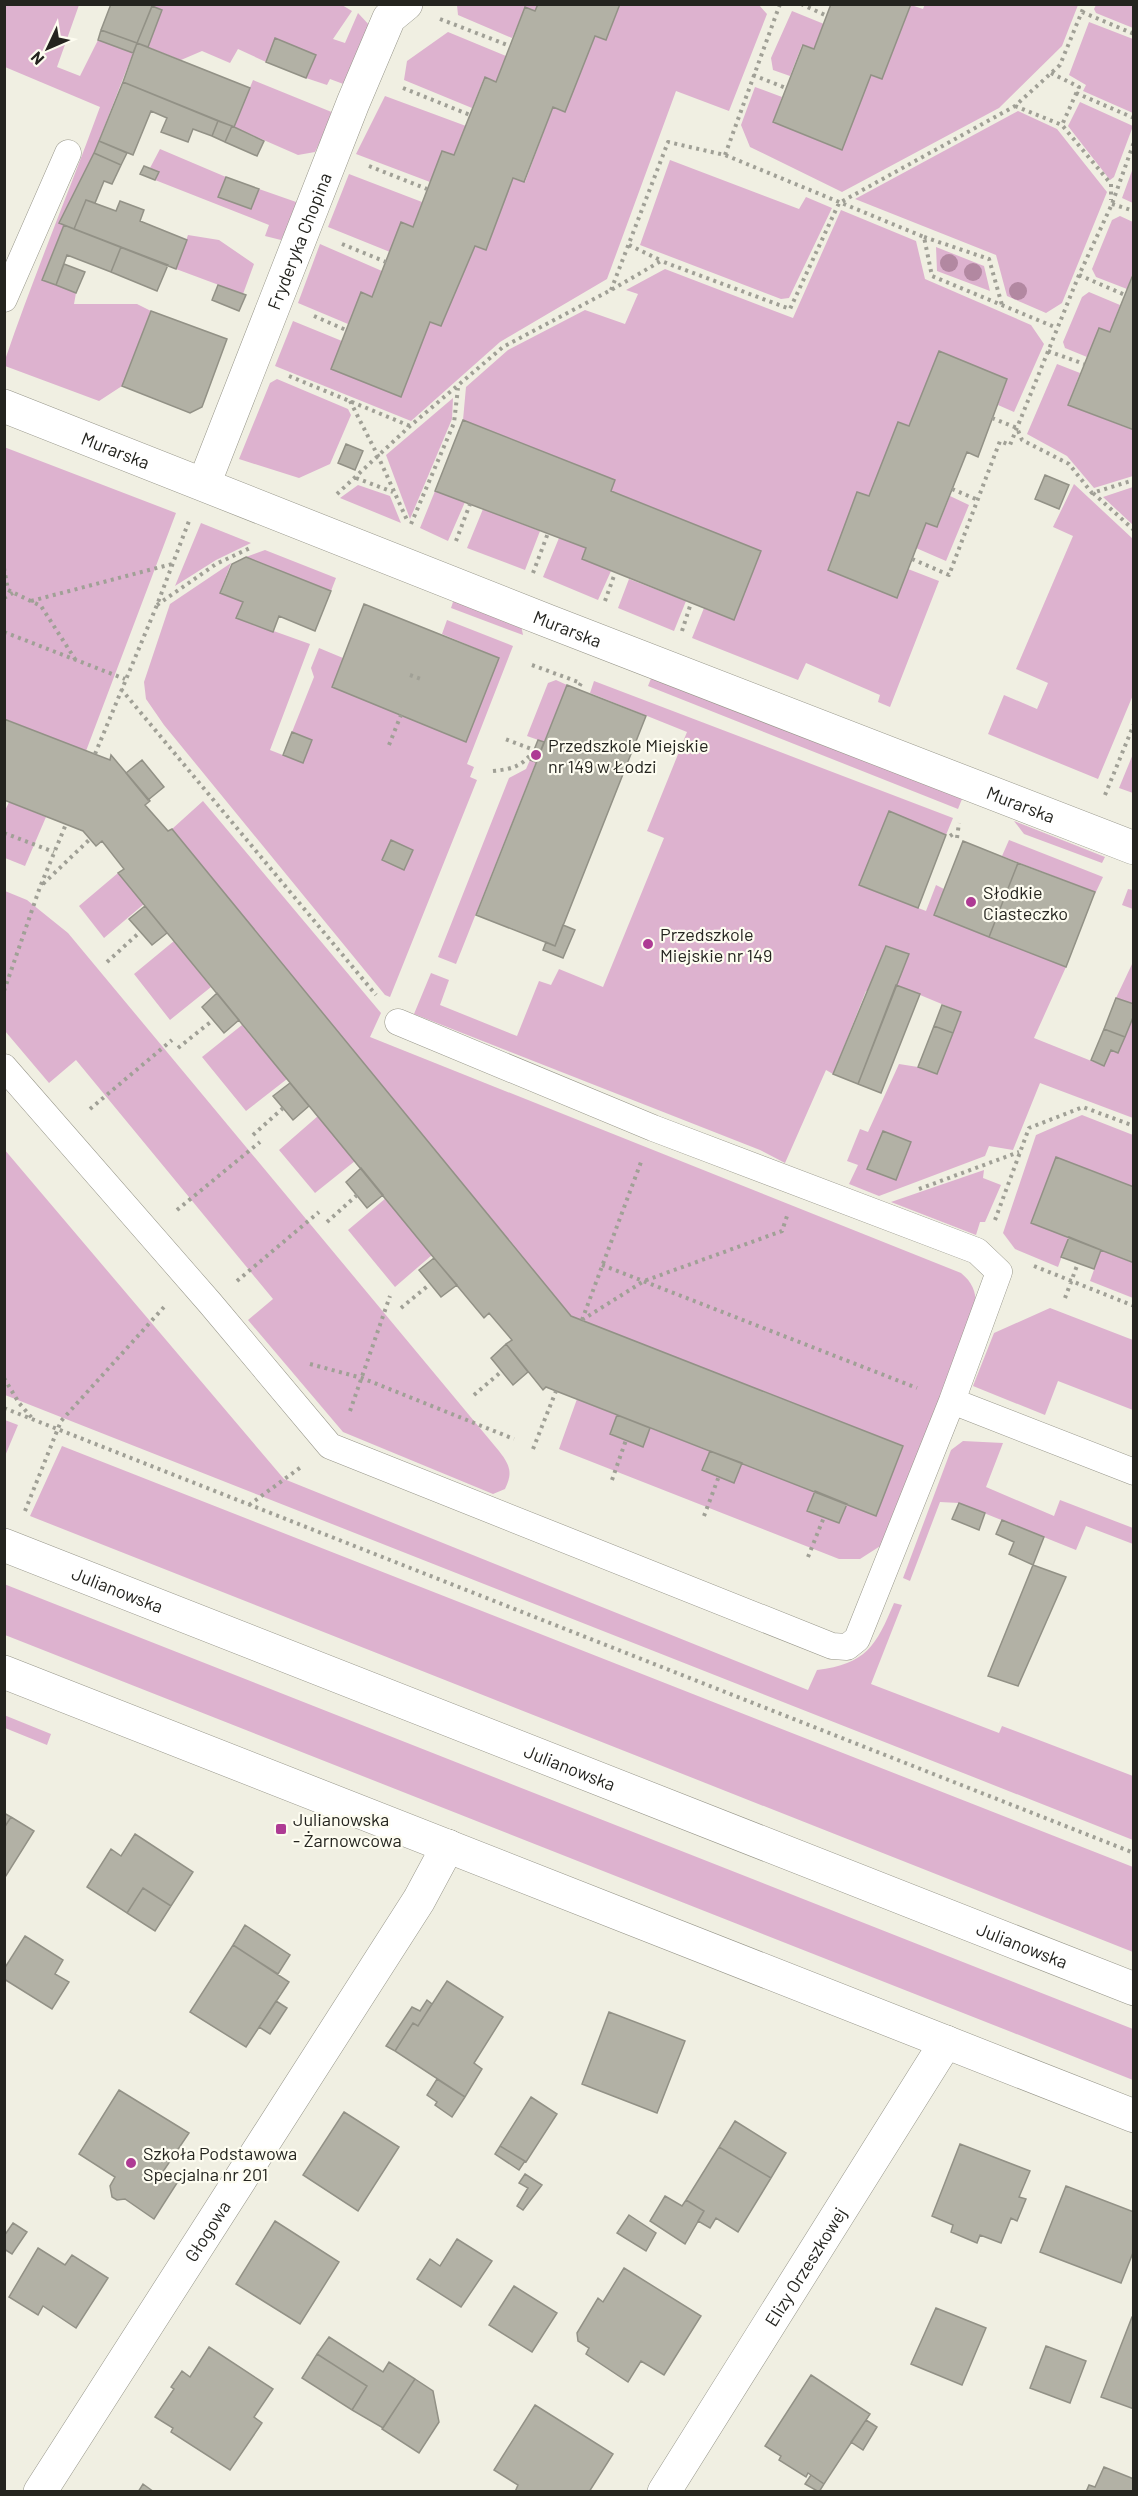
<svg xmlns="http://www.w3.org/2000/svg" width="1138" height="2496" viewBox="0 0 1138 2496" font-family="Barlow,sans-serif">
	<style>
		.green { fill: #ddb2cf; fill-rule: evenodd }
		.building { fill: #b2b1a5; stroke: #929186; stroke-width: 1.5 }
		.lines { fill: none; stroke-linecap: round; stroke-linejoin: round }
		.lane-casing { stroke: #97968a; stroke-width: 27 }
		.street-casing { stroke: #97968a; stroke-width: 34 }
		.secondary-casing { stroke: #97968a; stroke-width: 34 }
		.path { stroke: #a0a096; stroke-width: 4; stroke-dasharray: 3 4.5; stroke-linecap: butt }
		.lane { stroke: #fff; stroke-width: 26 }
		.street { stroke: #fff; stroke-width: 33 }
		.secondary { stroke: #fff; stroke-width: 33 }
		.tree { fill: #b288a1 }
		.poi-dot { fill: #ae3b94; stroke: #fdfcf0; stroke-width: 2 }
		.labels { text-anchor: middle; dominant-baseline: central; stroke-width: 4.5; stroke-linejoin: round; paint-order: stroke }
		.street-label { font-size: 18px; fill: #24241f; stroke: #fdfcf0 }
		.poi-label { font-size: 18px; fill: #24241f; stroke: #fdfcf0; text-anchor: start }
	</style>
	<rect width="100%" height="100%" fill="#f0efe2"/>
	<path class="green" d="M925,4l153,1 -16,41 -63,62 -157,84 -92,-45 -9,-22 14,-38 27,10 -9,25 68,28 30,-75 11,4 29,-74 12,4z
		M4,5h75l-22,62 23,9 18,-36 35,13 -39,100 -34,70 4,2 -22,54 34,14 -2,11h63l14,7 -29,75 -23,15 -94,-35v-6c29,-85 64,-168 95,-253l-95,-40z
		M153,5h189l10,6 -19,28 12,4 13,-30 13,14 -25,58 -16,-6 -3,6 -21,-7 10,-23 -41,-16 -9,23 -28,-13 -8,14 -28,-12 -21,9 -33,-13 14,-37 -10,-4z
		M457,5h81l-3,6 -10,-3 -13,30 -54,-23z
		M620,5h139l8,9 -38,97 -53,-20 -69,188 -107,63 -89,79 -136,-55 18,-45 49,20 -11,28 70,28 29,-75 11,4 34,-80 11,4 27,-72 12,4 28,-75 11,4 31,-75 11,4z
		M1096,5h37v23l-37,-15 -2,-4z
		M792,11l32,13 -10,25 -12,-4 -12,31 -17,-6 -2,-12z
		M1089,22l44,17v74l-50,-22 3,-6 -17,-10z
		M448,32l58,24 -10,26 -12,-4 -12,30 -68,-28 3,-19z
		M253,80l81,33 -19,39 -17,3 -64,-28z
		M385,96l81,30 -12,29 -12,-4 -12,31 -74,-28z
		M1080,102l53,24 -19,51 -4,3 -42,-54z
		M1018,111l39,18 50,63 -45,111 -16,10 -39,-17 -11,-41 -141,-56z
		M160,149l66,28 -7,20 32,12 8,-20 40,14 -18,37 -16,-4 4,-11 -114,-45 3,-8 -8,-4z
		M670,160l129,49 7,-12 26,11 -43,90 -8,1 -141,-54z
		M1133,168v35l-11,-5z
		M349,174l73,28 -9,25 -12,-5 -11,30 -62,-25z
		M841,210l75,31 9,38 106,46 13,19 -30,68 -16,-7 9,-26 -68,-28 -30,75 -11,-4 -29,74 -12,-3 -29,77 69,25 11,-26 31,12 -49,126 -12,-5 2,-7 -74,-32 -8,17 -106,-42 12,-30 30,12 27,-69 -150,-60 4,-11 -152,-60 3,-33 42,-37 77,-40 40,14 13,-30 -12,-4 39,-21 128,49z
		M1120,216l13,6v50l-6,17 -31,-12 -4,-8 20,-49z
		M188,235l31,5 35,24 -11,30 -67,-25z
		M320,244l62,27 -10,26 -11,-4 -13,31 -50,-21z
		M936,247l48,19 6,25 -53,-20z
		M1089,292l31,13 -10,27 -11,-4 -12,29 -22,-9 -2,-6 19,-45z
		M1057,364l23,9 -12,32 65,25v46l-39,12 -27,-32 -40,-22z
		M277,379l71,30 3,6 -21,49 -31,14 -60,-19 31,-76z
		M453,398l-1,21 -42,100 -24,-64z
		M4,447l172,66 -90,238 -81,-32z
		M1074,484l59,55v156l-35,84 -110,-45 16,-39 33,14 11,-26 -32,-14 57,-133 -20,-9z
		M358,485l32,11 11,27 -61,-25z
		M1133,487h1l-1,38 -30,-28z
		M435,491l30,11 -17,39 -28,-13z
		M950,496l19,9 -23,56 -30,-13 10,-25 12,3z
		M483,509l57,22 -15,39 -58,-22z
		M201,523l50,20 -35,17 -41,26z
		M559,538l27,10 -4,11 29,12 -13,29 -55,-23z
		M265,550l71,28 -5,13 -85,-34z
		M231,563l-11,29 23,10 -6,16 73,26 -40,106 33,13 9,-23 -20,-8 22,-55 -3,-9 8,-20 24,10 -11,29 167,-29 -57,-24 5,-14 66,26 -46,118 7,3 -4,10 7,3 -87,217 -5,-2 -221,-270 -18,-26 -2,-17 26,-78zM391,840l22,10 -9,20z
		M629,579l57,22 -12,30 -56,-23z
		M454,599l67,26 2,10 -72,-27z
		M652,676l310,123 -4,10 -310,-123z
		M556,680l11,5 -23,57 -17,-6 21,-53z
		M594,681l359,137 -7,17 -58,-23 -27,74 65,25 10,-26 8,4 -9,26 131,52 -32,71 70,28 7,-16 7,3 15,-38v103l-93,-35 -27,67 -24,-4 -4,10 -106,40 -30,-12 9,-19 -11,-4 13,-32 8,3 31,-68 19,3 19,7 24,-62 -65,-27 13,-31 -22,-8 -19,45h-2l-33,83 -7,-4 -41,93 -25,-13 -346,-136 17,-41 18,7 -9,25 77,31 22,-55 12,4 8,-16 44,18 61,-149 -17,-7 40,-99 -97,-39zM883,1131l28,11 -43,27z
		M1133,754v39l-14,-5z
		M530,760l6,2 -80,202 -18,-7 71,-179 17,-9z
		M203,801l178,212 -11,24 591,236c11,9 15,18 15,33l-91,237 -25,16h-21l-280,-110 18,-50 40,16 -7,18 33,13 7,-18 60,23 -7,19 31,12 8,-19 134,53 27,-70 -332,-130 -399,-487z
		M9,802l37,15 -21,49 -20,-8 -1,-45z
		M1014,821l91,36 -3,6 -78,-29z
		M1009,840l94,37 -8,17v-2l-93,-36z
		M118,873l26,31 -40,34 -25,-32z
		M1128,889l5,1v19l-11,-4z
		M5,891l22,9 41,33 431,518c11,14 14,22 6,38l-12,5 -150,-62 -95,-112 25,-21 -197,-239 -27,23 -44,-52z
		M174,941l37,46 -41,33 -36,-46z
		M1133,962v42l-17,-6z
		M242,1025l45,54 -41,32 -44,-54z
		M1082,1115l51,20v52l-77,-30 -25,66 38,14 -11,30 -43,-18 -12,-16 33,-98z
		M318,1116l37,45 -40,32 -36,-43z
		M4,1149l280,330 524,211 9,-20c49,-6 59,-24 77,-67l8,2 -31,79 128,49 3,-7 131,50v64l-1128,-445z
		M984,1170l-1,8 18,7 -16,37h-5l-4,13 -85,-33z
		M386,1198l46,57 -37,32 -47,-57z
		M1101,1250l32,13v35l-43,-17z
		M1050,1308l83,32v70l-75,-29 -13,34 -72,-29 21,-53z
		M5,1420l13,5 -13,31z
		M963,1441l40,2 -17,44 68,29 6,-16 73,28v16l-47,-18 -10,24 -117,-47 -19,-1 -30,79 -7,-3 48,-128z
		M62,1446l1071,421v85l-1103,-436z
		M4,1584l1129,445v51l-1128,-445z
		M4,1715l47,19 -4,11 -42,-17z"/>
	<path class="building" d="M111,4h42l-16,39 -36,-13z
		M538,4h82l-14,36 -11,-4 -30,76 -12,-5 -29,75 -11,-4 -27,72 -11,-4 -34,80 -11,-4 -29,75 -70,-28 30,-77 11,5 29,-75 12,5 29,-76 12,4 31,-78 11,5 29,-75 10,4z
		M831,4h80l-29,75 -11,-4 -29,75 -69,-28 30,-77 11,4z
		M152,6l10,4 -14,37 -11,-4z
		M101,30l36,13 -4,10 -35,-13z
		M275,38l41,17 -10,23 -40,-16z
		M137,43l113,45 -16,39 -111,-45z
		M123,82l95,39 -6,15 -19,-7 -5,13 -27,-10 6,-14 -16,-7 -18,44 -34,-14z
		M218,121l14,5 -7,16 -13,-6z
		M232,126l32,15 -7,15 -32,-14z
		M99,141l28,12 -6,12 -27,-12z
		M94,153l27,12 -9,19 -8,-3 -9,22 -9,-3 -12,29 -15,-6z
		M144,166l15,6 -4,8 -15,-6z
		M226,177l33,12 -8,20 -33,-12z
		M86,200l30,11 4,-10 24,9 -4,11 47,19 -11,29 -102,-40z
		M64,225l57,22 -10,25 -44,-17 -11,30 -14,-5z
		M121,247l47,18 -11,26 -46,-19z
		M64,264l21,8 -9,21 -20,-8z
		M1134,272v158l-66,-25 31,-77 11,4z
		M218,285l28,10 -7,16 -27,-11z
		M151,311l76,28 -25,68 -12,6 -68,-27z
		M939,351l68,28 -29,78 -11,-5 -30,75 -11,-4 -29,75 -69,-28 29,-78 12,4 29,-74 11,4z
		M463,420l152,60 -4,11 150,60 -27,69 -152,-61 4,-11 -151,-57z
		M346,444l17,7 -8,19 -17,-7z
		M1045,475l24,10 -10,24 -24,-10z
		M246,557l85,34 -16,40 -36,-15 -6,16 -37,-14 7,-16 -23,-9 12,-29z
		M364,604l135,54 -33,84 -134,-55z
		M567,685l79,31 -91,230 -79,-31z
		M4,719l106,41 1,-5 39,46 -5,4 23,26 4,-2 399,487 332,130 -27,70 -320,-125 -10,-4 -3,3 -37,-46 6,-4 -23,-27 -5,5 -50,-60 -316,-385 6,-4 -22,-28 -6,5 -13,-15 -79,-31z
		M292,732l20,8 -9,23 -20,-8z
		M538,740l6,2 -8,20 -6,-2z
		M142,760l22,27 -16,13 -22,-27z
		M889,811l57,24 -28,73 -59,-23z
		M391,840l22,10 -9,20 -22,-10z
		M963,841l55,22 -29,74 -55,-22z
		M1018,863l77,29 -29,75 -77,-30z
		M145,906l22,27 -15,12 -23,-26z
		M563,925l12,5 -12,28 -20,-8 3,-8 9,4z
		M886,946l23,8 -51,130 -25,-10z
		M896,985l24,9 -39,99 -23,-9z
		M217,993l22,27 -15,13 -22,-26z
		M1116,998l18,6v11l-9,22 -21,-8z
		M942,1005l19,7 -8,21 -19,-7z
		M934,1026l19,7 -16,41 -19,-7z
		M1104,1029l21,8 -7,16 -7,-3 -7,16 -13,-6z
		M290,1083l19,23 -16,14 -20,-24z
		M883,1131l28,11 -15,38 -29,-11z
		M1056,1157l78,30v76l-103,-40z
		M361,1168l22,27 -16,13 -21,-26z
		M1069,1237l32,13 -7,19 -33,-12z
		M434,1258l23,27 -16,12 -22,-27z
		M506,1344l22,28 -15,13 -22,-27z
		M617,1415l33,13 -7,19 -33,-13z
		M710,1451l32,12 -8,20 -32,-13z
		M815,1491l32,13 -8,19 -32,-12z
		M959,1503l26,10 -6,17 -27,-11z
		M1002,1520l42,17 -11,28 -24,-11 5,-12 -18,-8z
		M1033,1565l33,12 -48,109 -30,-10z
		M4,1813l7,4 -7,11z
		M11,1817l23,14 -30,48v-51z
		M135,1834l58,38 -22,34 -28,-18 -16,25 -40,-26 24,-38 10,7z
		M143,1888l28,18 -16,25 -28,-18z
		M245,1925l45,30 -12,19 -45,-29z
		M25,1936l38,24 -8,14 14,8 -17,27 -48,-30v-10z
		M233,1945l56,37 -43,65 -56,-35z
		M447,1981l56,36 -29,46 8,6 -17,28 -70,-46 18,-28 5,3z
		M427,2000l5,4 -14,22 -5,-3 -18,28 -9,-5 26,-39 8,4z
		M276,2001l11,7 -17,26 -11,-7z
		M609,2012l76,29 -28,72 -75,-29z
		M437,2079l28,18 -13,20 -17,-12 2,-3 -10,-7z
		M119,2090l70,43 -27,40 15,10 -23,36 -29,-20 -8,1 -5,-3 -2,-11 5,-9 -36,-23z
		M531,2097l26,17 -31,48 -26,-16z
		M344,2112l55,35 -41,64 -55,-36z
		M735,2121l51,32 -15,25 -52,-31z
		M960,2144l70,27 -11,26 7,2 -9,22 -6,-3 -10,25 -21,-8 -3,8 -26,-11 2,-7 -21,-9z
		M500,2146l25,15 -6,9 -24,-16z
		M719,2147l52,31 -33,54 -22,-14 -6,10 -12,-7 6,-10 -18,-11z
		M525,2174l17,11 -19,25 -6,-4 11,-18 -9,-5z
		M1066,2186l68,26v38l-13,33 -81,-31z
		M665,2196l17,10 4,-6 18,11 -19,33 -35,-23z
		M629,2215l27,18 -10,18 -29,-18z
		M275,2221l64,41 -39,62 -64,-40z
		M13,2223l14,9 -15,22 -8,-5v-13z
		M457,2239l35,22 -31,46 -44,-28 13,-20 10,7z
		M38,2248l27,17 7,-10 36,23 -32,50 -33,-22 -5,9 -29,-18z
		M624,2268l77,48 -37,59 -23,-14 -13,21 -42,-28 3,-6 -11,-7 -1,-8 21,-35 5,4z
		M514,2286l43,27 -25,39 -43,-27z
		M936,2308l50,20 -24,57 -51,-21z
		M1132,2317h2v92l-33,-12z
		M329,2337l54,35 6,-10 26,17 -32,49 -31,-18 15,-24 -50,-32z
		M1046,2346l40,15 -16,42 -40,-15z
		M209,2347l64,42 -19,28 8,6 -32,47 -59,-38 2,-4 -18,-11 19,-28 -3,-2 11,-16 8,6z
		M317,2354l50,32 -15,24 -50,-32z
		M811,2375l59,39 -46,70 -16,-11 -2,4 -27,-17 2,-4 -16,-10z
		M415,2379l18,12 6,31 -20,31 -37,-24z
		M535,2405l78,49 -24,38h-74l3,-7 -24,-15z
		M866,2420l11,7 -14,23 -12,-8z
		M1104,2467l30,12v13h-48l3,-7 6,2z
		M811,2475l13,9 -5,8 -14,-8z
		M143,2484l11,8h-16z"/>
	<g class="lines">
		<defs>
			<path id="lane" d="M4,299l64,-146
				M4,1067l206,236 120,143 502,200 15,1 10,-8 95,-238 47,-129 -22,-21 -324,-123 -255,-106
				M952,1401l182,71"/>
			<g id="street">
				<path id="s1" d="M4,406l544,215 586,227"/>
				<path id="s2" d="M204,484l149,-381 36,-85 17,-14"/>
				<path id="s3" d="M40,2492l379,-592 29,-54"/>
				<path id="s4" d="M664,2492l282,-450"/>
			</g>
			<g id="secondary">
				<path id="s5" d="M4,1545l1130,444"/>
				<path d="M4,1672l1130,444"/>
			</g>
		</defs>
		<use href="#lane" class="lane-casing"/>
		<use href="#street" class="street-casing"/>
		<use href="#secondary" class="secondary-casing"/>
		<path class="path" d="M801,4l26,12
			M1082,12l52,22
			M440,19l70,27
			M1051,73l28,14 -17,38
			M753,75l33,13
			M403,88l67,27
			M1076,93l58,25
			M1015,106l47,19 49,59v16
			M725,155l55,-151
			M369,166l58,23
			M1112,204l22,7
			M924,237l65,22 13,46
			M342,244l44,18
			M629,245l31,15
			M1079,275l46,20
			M611,290l57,-148 57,13 199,82 8,39 125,52
			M314,316l32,14
			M1048,351l36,13
			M289,376l121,50
			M350,401l28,55 29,64
			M992,418l25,10 5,12 47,24 23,29 42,-13
			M356,478l37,14
			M952,489l26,11
			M1093,493l41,37
			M337,494l73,-68 93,-79 108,-57 50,-29 129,48 49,-106 176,-97 45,-41 25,-61
			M411,524l43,-101 4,-35
			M456,541l14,-37
			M912,559l37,16 51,-134 10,4 69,-170 33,-71 22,-62
			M4,568l4,22 33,16 34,53
			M533,573l15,-40
			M4,598l9,-5
			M31,601l141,-37
			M605,601l10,-28
			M157,605l59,-41 34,-16
			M682,631l9,-28
			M4,632l121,47
			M532,665l49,18 -3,6
			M410,675l14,5
			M121,689l255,306
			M389,745l12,-30
			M95,754l62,-149 32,-84
			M493,771c20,-2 30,-5 41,-21l-29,-11
			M1105,795l29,-71
			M4,833l50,19
			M950,836l6,-4
			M957,838l2,-15
			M43,884l47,-45
			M107,962l33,-30
			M4,991l36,-104 26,-63
			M178,1048l35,-28
			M90,1109l82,-69
			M253,1135l30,-27
			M919,1189l100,-37
			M177,1210l83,-68
			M995,1220l34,-92 54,-21 51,19
			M327,1222l30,-27
			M602,1265l315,123
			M1034,1266l100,40
			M237,1281l82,-69
			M1065,1298l13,-35
			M401,1308l29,-24
			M582,1320l62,-39 138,-50 5,-15
			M582,1320l59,-158
			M310,1364l52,14 152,61
			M4,1378l15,25 13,15
			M474,1395l28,-24
			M4,1408l1130,445
			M350,1411l40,-115
			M533,1449l23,-58
			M612,1480l14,-40
			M249,1505l52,-38
			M25,1511l36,-90 103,-114
			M704,1516l15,-40
			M808,1557l16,-40"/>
		<use href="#lane" class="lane"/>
		<use href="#street" class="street"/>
		<use href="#secondary" class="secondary"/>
	</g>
	<g class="tree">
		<circle cx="949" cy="263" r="9"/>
		<circle cx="973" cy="272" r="9"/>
		<circle cx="1018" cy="291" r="9"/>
	</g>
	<g class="poi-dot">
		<circle cx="536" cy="755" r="6"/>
		<circle cx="971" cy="902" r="6"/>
		<circle cx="648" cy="944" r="6"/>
		<rect x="275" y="1823" width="12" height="12" rx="3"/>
		<circle cx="131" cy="2163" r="6"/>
	</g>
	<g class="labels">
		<g class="street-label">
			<text stroke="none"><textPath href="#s2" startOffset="261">Fryderyka Chopina</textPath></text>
			<text stroke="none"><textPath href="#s1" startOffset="120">Murarska</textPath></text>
			<text stroke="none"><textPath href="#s1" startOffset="606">Murarska</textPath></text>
			<text stroke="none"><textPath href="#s1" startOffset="1092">Murarska</textPath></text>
			<text stroke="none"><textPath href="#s5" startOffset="122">Julianowska</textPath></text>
			<text stroke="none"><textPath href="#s5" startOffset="608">Julianowska</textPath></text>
			<text stroke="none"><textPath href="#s5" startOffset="1094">Julianowska</textPath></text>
			<text stroke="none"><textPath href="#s3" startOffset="310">Głogowa</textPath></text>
			<text stroke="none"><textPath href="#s4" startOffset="266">Elizy Orzeszkowej</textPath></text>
		</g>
		<g class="poi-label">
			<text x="548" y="745">Przedszkole Miejskie<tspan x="548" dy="21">nr 149 w Łodzi</tspan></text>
			<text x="983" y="892">Słodkie<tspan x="983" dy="21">Ciasteczko</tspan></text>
			<text x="660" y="934">Przedszkole<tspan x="660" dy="21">Miejskie nr 149</tspan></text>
			<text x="293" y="1819">Julianowska<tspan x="293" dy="21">- Żarnowcowa</tspan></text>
			<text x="143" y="2153">Szkoła Podstawowa<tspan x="143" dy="21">Specjalna nr 201</tspan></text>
		</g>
	</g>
	<rect width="1138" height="2496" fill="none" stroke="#24241f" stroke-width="12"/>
	<g transform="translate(48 48) rotate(226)" stroke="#fdfcf0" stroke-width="4.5" paint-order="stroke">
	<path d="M0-4.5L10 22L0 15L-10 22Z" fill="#24241f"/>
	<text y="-9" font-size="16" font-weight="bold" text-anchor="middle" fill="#24241f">N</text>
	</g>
</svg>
